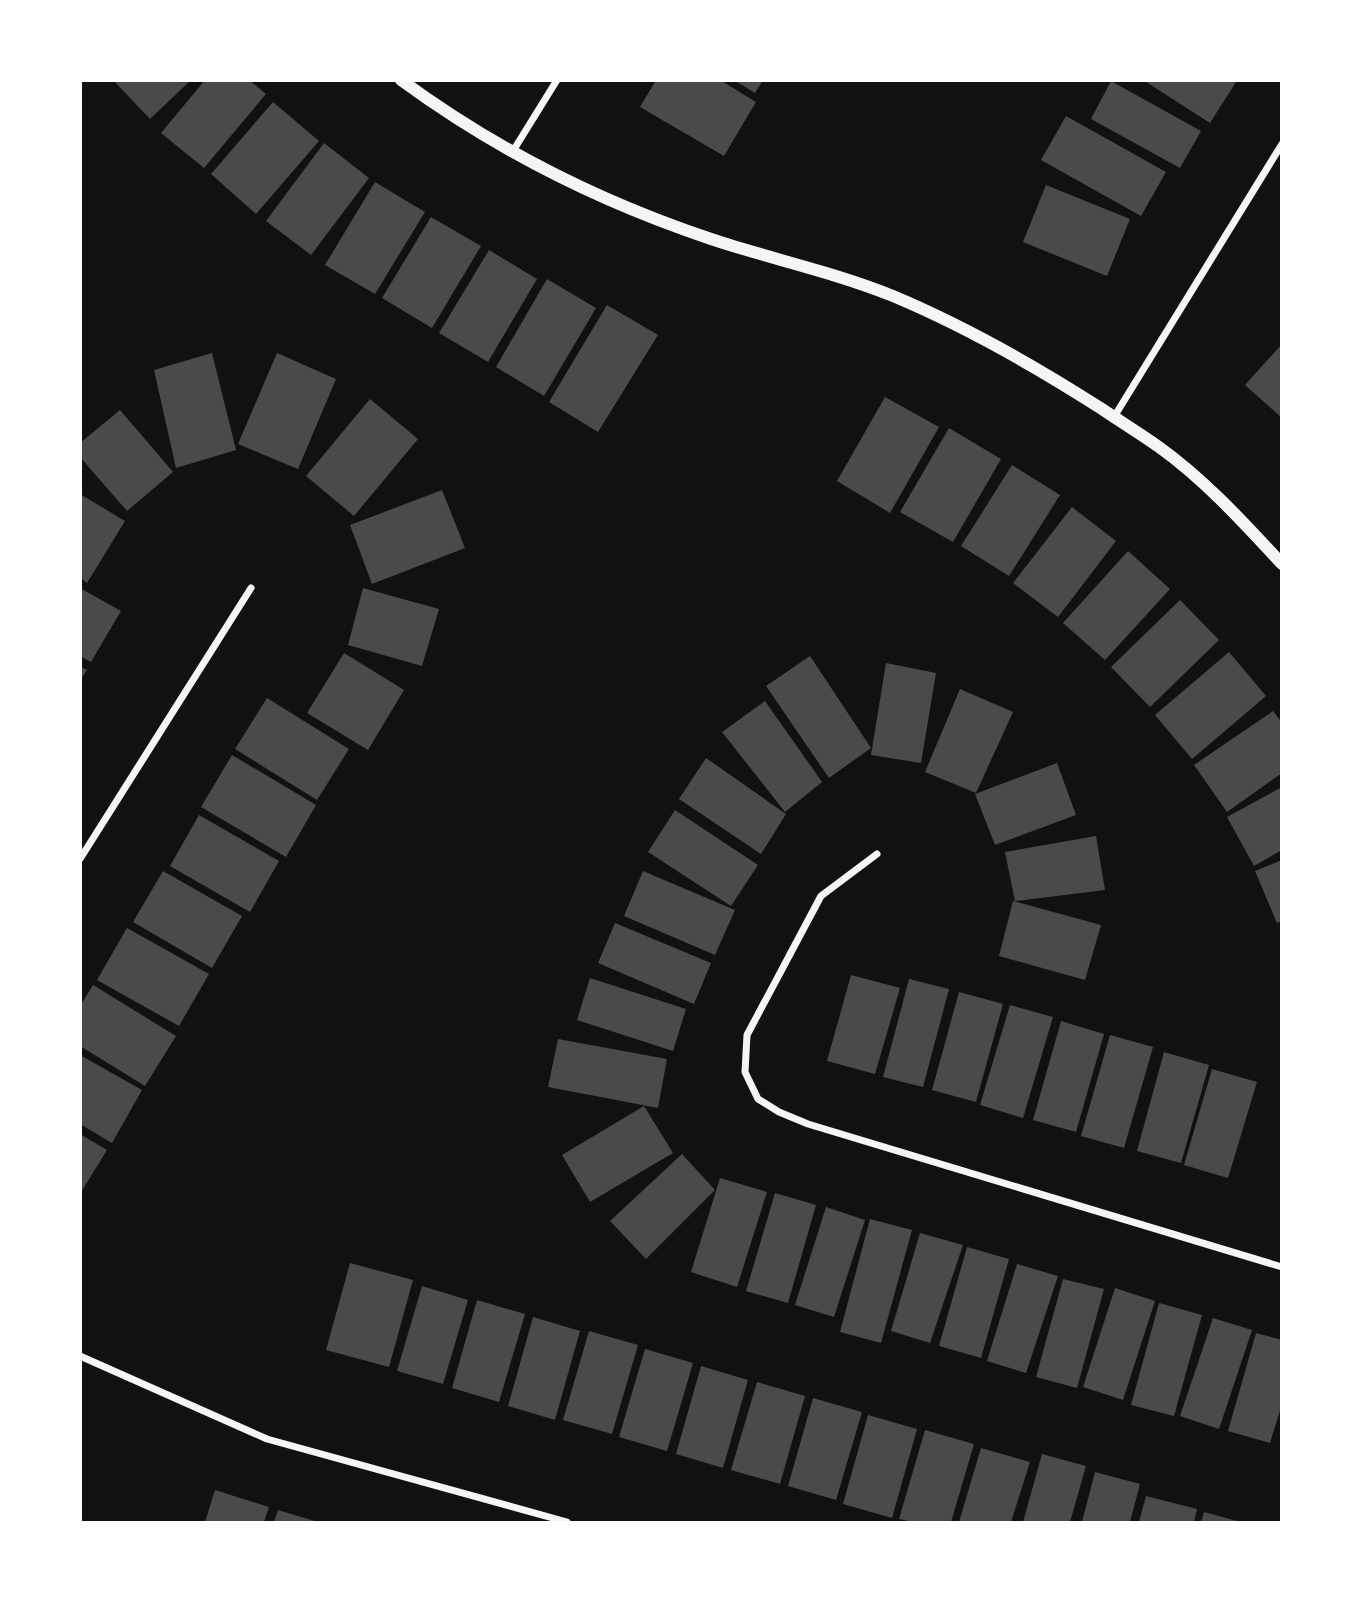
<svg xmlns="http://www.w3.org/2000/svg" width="1362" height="1603" viewBox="0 0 1362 1603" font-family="Montserrat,sans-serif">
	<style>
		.building { fill: #4a4a4a }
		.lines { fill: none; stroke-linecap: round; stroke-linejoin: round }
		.minor { stroke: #f5f5f5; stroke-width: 7 }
		.tertiary { stroke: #f5f5f5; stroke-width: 12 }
	</style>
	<rect width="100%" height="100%" fill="#111"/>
	<path class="building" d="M113,80h78l-41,39z
		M205,80h44l17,14 -62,74 -43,-35z
		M656,80h64l36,22 -32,54 -84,-49z
		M734,80h29l-8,13z
		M1143,80h90l3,2 -26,41z
		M1111,81l90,50 -21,37 -89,-49z
		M273,102l46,39 -63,73 -45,-40z
		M1066,116l100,56 -25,44 -100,-56z
		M324,143l45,35 -58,77 -45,-34z
		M375,182l50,30 -50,82 -50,-29z
		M1046,185l84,34 -23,57 -84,-34z
		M431,217l50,29 -49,82 -50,-30z
		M489,250l48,29 -49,83 -49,-29z
		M547,279l49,29 -52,88 -48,-29z
		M607,305l51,30 -60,97 -49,-30z
		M1282,344v74l-37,-33z
		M212,353l24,97 -60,18 -22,-98z
		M277,353l59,26 -38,90 -60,-25z
		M885,397l54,30 -49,86 -53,-32z
		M370,399l48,40 -64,77 -48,-40z
		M120,410l53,62 -46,39 -47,-54v-14z
		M949,428l52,31 -48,83 -53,-30z
		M1012,465l48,30 -51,81 -48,-30z
		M442,490l23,58 -93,36 -22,-59z
		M80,494l45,27 -38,62 -7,-5z
		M1072,507l44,34 -58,76 -45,-34z
		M1128,551l42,38 -65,71 -42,-37z
		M80,588l41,23 -30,51 -11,-6z
		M363,588l76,21 -17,57 -74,-21z
		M1180,600l39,40 -69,67 -39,-40z
		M1229,652l37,44 -74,63 -37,-44z
		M344,653l60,37 -36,60 -61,-37z
		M810,656l61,92 -42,30 -63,-92z
		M886,663l50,10 -15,90 -50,-8z
		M80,666l7,4 -7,11z
		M960,689l53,23 -37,81 -51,-21z
		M267,698l82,51 -32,51 -82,-51z
		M765,701l57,81 -37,30 -63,-80z
		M1273,711l9,12v50l-55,39 -33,-47z
		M232,755l84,50 -30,52 -85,-50z
		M706,758l80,56 -25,40 -82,-55z
		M1057,763l19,52 -81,30 -20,-51z
		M1282,787v63l-28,16 -27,-49z
		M675,810l83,55 -27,41 -83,-54z
		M199,815l80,46 -29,51 -80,-46z
		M1096,836l9,54 -90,11 -10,-49z
		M1282,860v61l-5,2 -22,-52z
		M163,871l79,45 -30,52 -79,-46z
		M643,871l92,39 -20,45 -91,-39z
		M1013,901l88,24 -16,55 -86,-24z
		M615,923l96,40 -17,41 -96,-41z
		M127,928l82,46 -30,52 -82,-46z
		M851,975l49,13 -25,86 -48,-13z
		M590,978l96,31 -13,42 -96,-31z
		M909,979l40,10 -26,98 -40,-10z
		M93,985l83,51 -31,50 -65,-40v-40z
		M959,992l44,12 -27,98 -44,-12z
		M1010,1005l43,12 -30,101 -43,-13z
		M1061,1021l43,13 -28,98 -43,-12z
		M1110,1035l43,12 -29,101 -43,-12z
		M558,1039l109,20 -9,49 -110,-21z
		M1164,1052l45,13 -28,98 -44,-12z
		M80,1055l62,35 -30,53 -32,-19z
		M1212,1069l45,13 -29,96 -44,-13z
		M644,1106l29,47 -83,49 -28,-47z
		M80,1134l27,16 -27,44z
		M682,1154l33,36 -69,69 -36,-38z
		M720,1178l47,14 -30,95 -46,-15z
		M775,1193l41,12 -28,98 -42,-12z
		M826,1207l39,13 -31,97 -39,-12z
		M870,1219l42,11 -31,113 -41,-11z
		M920,1233l43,12 -33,98 -39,-12z
		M967,1247l42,12 -28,99 -42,-12z
		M350,1263l63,17 -24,87 -63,-17z
		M1017,1264l41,12 -32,97 -39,-12z
		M1063,1279l41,10 -27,99 -41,-11z
		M422,1286l46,14 -25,84 -46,-13z
		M1115,1288l40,13 -32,99 -40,-13z
		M477,1300l48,14 -26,88 -47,-14z
		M1159,1303l43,12 -28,101 -43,-11z
		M533,1317l47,14 -25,89 -47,-14z
		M1213,1318l39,12 -33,99 -39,-13z
		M589,1331l49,14 -26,89 -49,-14z
		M1256,1333l26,7v64l-12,39 -42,-12z
		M645,1349l48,14 -26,88 -48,-14z
		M701,1366l47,14 -25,88 -47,-14z
		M757,1382l48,14 -25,88 -49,-14z
		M813,1398l49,14 -26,88 -48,-14z
		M868,1415l49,14 -25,89 -49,-14z
		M925,1430l49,14 -23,78h-38l-14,-3z
		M981,1448l49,14 -19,60h-52z
		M1042,1454l44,12 -16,56h-47z
		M1095,1472l45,12 -10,38h-48z
		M215,1490l54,17 -5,15h-59z
		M1146,1496l51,13 -3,13h-55z
		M278,1510l40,12h-44z
		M1204,1512l37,10h-40z"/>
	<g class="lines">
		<path class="minor" d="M513,151l44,-71
			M1114,417l168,-273
			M877,854l-56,42 -74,139 -2,37 13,27 21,13 29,12 474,143
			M80,859l171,-271
			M80,1356l187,83 300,83"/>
		<path class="tertiary" d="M401,80c94,69 199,122 310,159 60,20 123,33 182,57 74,31 142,70 209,113 19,13 39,25 57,38 46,33 85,76 123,117"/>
	</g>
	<rect width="1362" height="1603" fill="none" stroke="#ffffff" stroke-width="164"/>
</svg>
